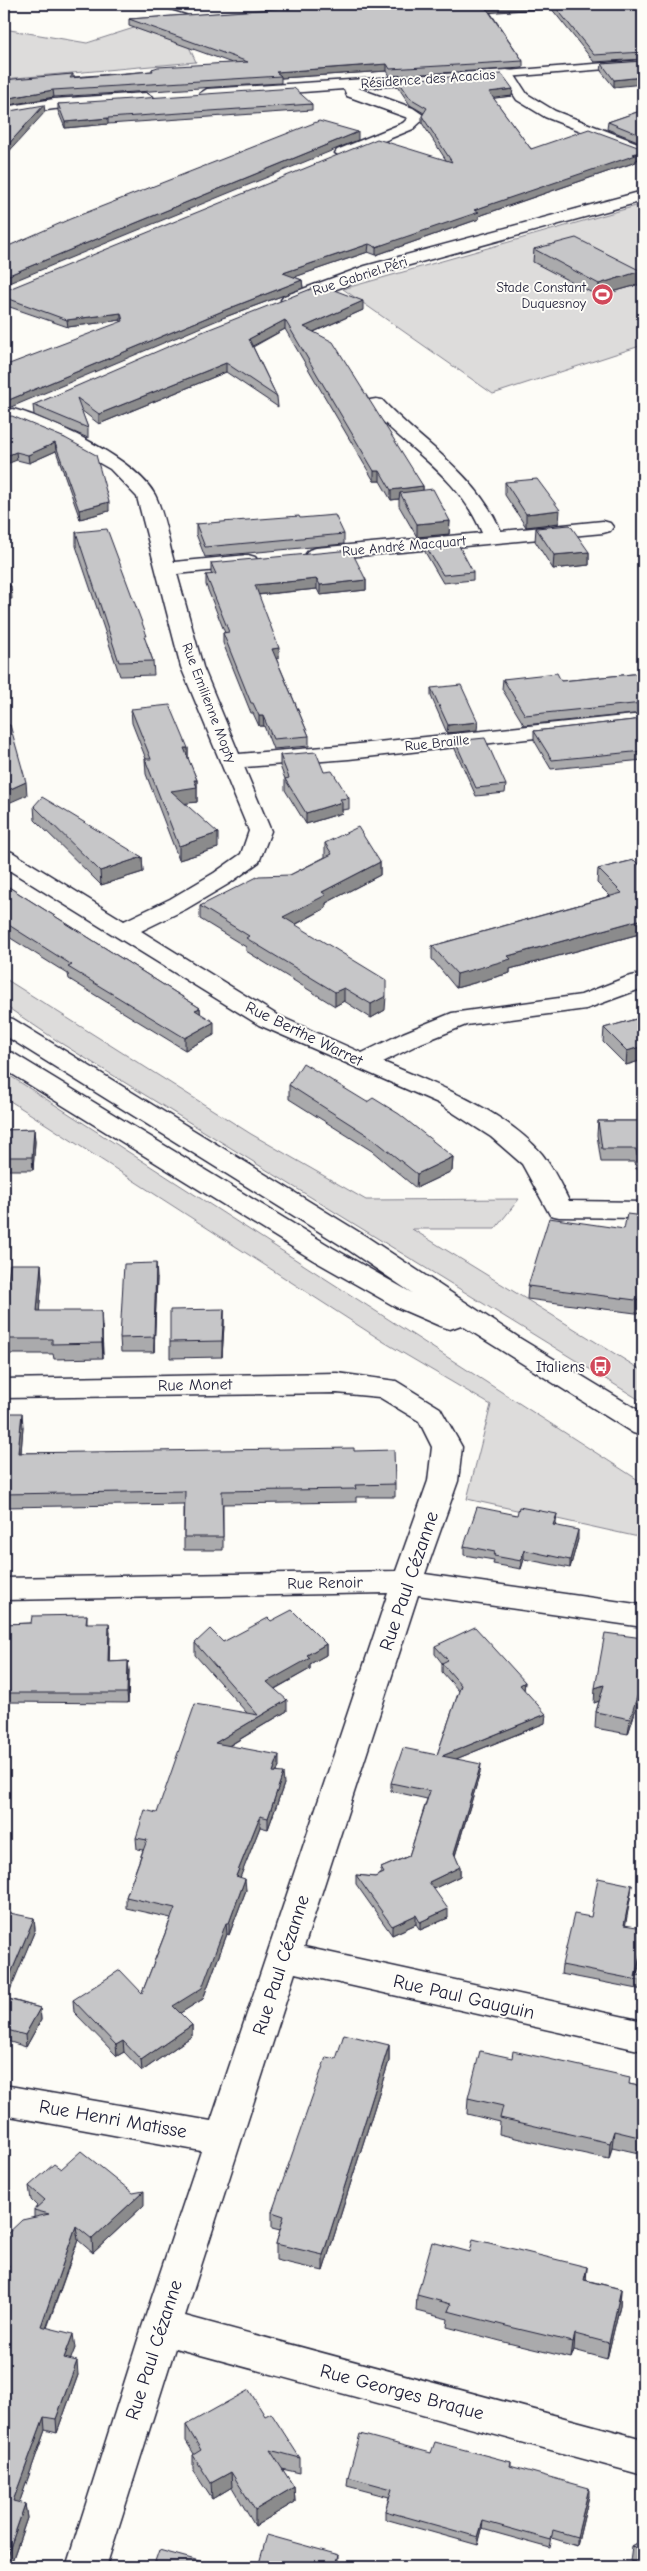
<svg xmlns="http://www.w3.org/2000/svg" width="647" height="2571" viewBox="0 0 647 2571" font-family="'Comic Neue',sans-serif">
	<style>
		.green { fill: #dddcdb; stroke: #807f8b }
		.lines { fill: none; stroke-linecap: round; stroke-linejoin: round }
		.service-casing { stroke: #22223b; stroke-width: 3 }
		.minor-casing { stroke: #22223b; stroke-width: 3 }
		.secondary-casing { stroke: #22223b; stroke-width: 3 }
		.service { fill: #fdfcf7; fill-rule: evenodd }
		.minor { fill: #fdfcf7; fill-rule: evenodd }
		.secondary { fill: #fdfcf7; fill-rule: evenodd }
		.wall { fill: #aaaaac; stroke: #22223b }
		.shaded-wall { fill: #8b8b8c; stroke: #22223b }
		.building { fill: #c6c6c8; stroke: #22223b }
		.labels { text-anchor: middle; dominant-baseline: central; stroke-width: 4; stroke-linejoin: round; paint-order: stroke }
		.far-street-label { font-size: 14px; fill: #22223b; stroke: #fdfcf7 }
		.far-poi-label { font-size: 14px; fill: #22223b; stroke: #fdfcf7; text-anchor: end }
		.street-label { font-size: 16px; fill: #22223b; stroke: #fdfcf7 }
		.poi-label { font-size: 16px; fill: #22223b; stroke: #fdfcf7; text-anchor: end }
		.near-street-label { font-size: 19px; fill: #22223b; stroke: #fdfcf7 }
	</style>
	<rect width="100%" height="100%" fill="#fdfcf7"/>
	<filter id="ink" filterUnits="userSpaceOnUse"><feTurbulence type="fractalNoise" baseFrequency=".02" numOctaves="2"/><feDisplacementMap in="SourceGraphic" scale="10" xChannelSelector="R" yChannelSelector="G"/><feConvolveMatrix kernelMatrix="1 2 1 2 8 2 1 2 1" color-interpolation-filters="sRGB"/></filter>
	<g filter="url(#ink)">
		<path class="green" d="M165,18h11l20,44 -192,17v-50l83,14z
			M643,204v141l-150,49 -150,-105z
			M4,978l247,156 115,66 153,-1 -24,30h-83l231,142v31l-584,-360 -55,-37z
			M4,1072l639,411v55l-176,-39 24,-94 -107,-63 -380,-245z"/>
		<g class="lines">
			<defs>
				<path id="service" d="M643,60v6l-136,11 -5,-3 5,-3z"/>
				<path id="minor" d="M162,4h21l12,4 64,-4h72l-7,4 -130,8 -30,-9z
					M507,70l5,1 15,23 28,17 88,34v10l-98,-38 -28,-17 -14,-21 -145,9 55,20 13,9 -13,12 -70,29 -8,-5 2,-3 66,-27 5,-5 -61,-22 -3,-7 -137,10 -8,-5 8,-5z
					M146,93l8,5 -3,3 -97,8 -50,7v-9l50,-8z
					M643,191v10l-266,73 -81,30h-12l-3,-4 3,-4 81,-30z
					M376,399l6,1c43,46 93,72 119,131l102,-10 7,2 3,4 -3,4 -7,2 -287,27 -7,-2 -3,-4 3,-4 7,-2 166,-15c-25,-59 -71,-80 -112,-125l-3,-4 3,-4z
					M13,409c38,10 124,51 142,86 10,20 13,46 19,67l74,-7 7,2 3,4 -3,4 -7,2 -71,7 26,93 36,87 110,-9 294,-31v12l-294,33 -105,8 27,64 -12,31 -29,21 -44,26 -45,22 136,84 85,38 41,-20 49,-20 129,-18 46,-18 9,-2 7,2v11l-57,21 -120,16 -45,18 -38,19c52,22 122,48 159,92 11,14 19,31 27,47l74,1v16l-84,-1 -9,-2 -28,-51 -31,-27 -53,-34 -179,-78 -255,-158v-17l8,2 112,69 46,-22 44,-26 27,-19 8,-23 -68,-164 -44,-170 -27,-28 -44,-25 -59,-25 -3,-4 3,-4z
					M337,1373l59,8 44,27 22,39 -4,34 -33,93 218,31v22l-225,-32 -114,352 339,74v30l-348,-78 -110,343 458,123v36l-468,-127 -69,219h-40l76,-240 59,-176 -197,-36v-30l207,36 177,-528 -384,7v-22l392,-7 32,-90 4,-34 -13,-26 -40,-24 -42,-4 -333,5v-19z"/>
				<path id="secondary" d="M4,1017l9,2 354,218 154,102 122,74v23l-10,-3 -172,-108 -11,4 -10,-3 -44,-19 -83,-47 -309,-191v-18l9,2 320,195 79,45 -65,-44 -343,-214z"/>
			</defs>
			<use href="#service" class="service-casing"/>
			<use href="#minor" class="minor-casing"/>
			<use href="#secondary" class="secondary-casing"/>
			<use href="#service" class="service"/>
			<use href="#minor" class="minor"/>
			<use href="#secondary" class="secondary"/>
		</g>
		<path class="wall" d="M315,4h328v55l-49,3 -43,-54 -61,4 33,49v7l-133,8 -3,-5 -106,7v5l-227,14 -50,9v-25l69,-7v3l79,-6v-2l80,-6 -103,-37v-7l166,-11v-3z
			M643,61l-29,26 -13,-16 1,-7z
			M398,80l114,16 -19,2 38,51h112v9l-7,2v2l-157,54v3l-103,36 -8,-3 -74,25 8,3 1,8 -78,29 -104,5v-2l-53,7 -64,-22v-14l442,-131 -24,-37v-7l2,-3 -14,-8 -12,-18z
			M58,104h254v6l-204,14 -43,4 -7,-17z
			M643,110v33l-36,-14 1,-7z
			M534,249l107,35 -43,12 -65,-34z
			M321,285l42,25 -49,22 109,154v4l27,31 -1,13 -32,3 -18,-31v-7l-8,1 -11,-19h-6l-89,-152 -32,18 24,50 1,10 -52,-35 -127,52 -18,-14 7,18v10l-54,-23 -1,-10z
			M4,417l61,21 44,73 -29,8 -24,-68 -27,12 -12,-3z
			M505,482l54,41 -33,4 -21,-32z
			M196,524l148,10v10l-139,13 -9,-23z
			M536,528l53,24v13l-36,4 -18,-28z
			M76,532l71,112 6,17 1,14 -34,1 -44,-130z
			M425,545l48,27v8l-30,3 -18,-31z
			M211,563l155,17v10l-46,5 -3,-6 -59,6 21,63h-3l33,78v10l-36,3 -9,-23h-5l-6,-13h-2l-28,-70v-10h2l-19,-48v-10h6l-1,-2z
			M643,673v40l-119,12 -22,-36 1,-10 58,2z
			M431,688l46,42 -30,3 -16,-37z
			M131,709l57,39v11l9,21v22l-12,1 33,45 -39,12 -33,-86 -1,-15h1l-14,-36z
			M643,719v41l-92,9 -17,-29v-9z
			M455,741l51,44 -1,8 -29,3 -21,-47z
			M280,755l44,17 25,26v11l-7,1v3l-36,11 -21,-34v-11l-5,-13z
			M34,806l108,51 1,15 -42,13 -66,-65z
			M325,843l55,19v13l-54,28v5l-31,17 90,85 -14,8 -27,-17 -9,5 -89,-55v-4l-46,-28v-13l90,-31 35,-18z
			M634,860l9,73 -133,36v4l-54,15 -24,-29v-13l178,-50 -13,-13 1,-14z
			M4,884l196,124v6l14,21 -29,15 -116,-71 -1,-5 -64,-40z
			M643,1017v43l-17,5 -23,-23 1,-14z
			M289,1085l164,72 -1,14 -36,17 -44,-37 -83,-52z
			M598,1121h45v48h-7l-1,-7h-34l-4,-27z
			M4,1125l1,5 29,-1 1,13 -2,28h-29z
			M643,1216v98l-116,-15 1,-13 96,-57z
			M41,1264l1,15 -3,32 63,15 1,32 -49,1 -1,-5h-49v-43h1z
			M157,1278l-3,74h-33l-1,-14z
			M224,1309v16l-2,32 -52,1v-16z
			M4,1413l19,13 -2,27 333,-2 41,33v13h-39v5l-133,2v46h-39v-46l-180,3z
			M556,1522l-1,4 23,13 -8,29 -46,-9 -3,10 -28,-5 1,-4 -30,-5v-9z
			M87,1615v8l23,9 -1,30 19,-1 1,10 -1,32 -124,-1v8v-86l27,-1z
			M271,1621l55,23v11l-16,9v5l-35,20 12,22 -58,35 50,20 -2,6 7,12 -16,45 -8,-2 -20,50 6,13 -17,45 -2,-1 -24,65 -23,14 12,12v11l-50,35 -18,-19 -7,4 -43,-44 -1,-12 69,-7 29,-75 -45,-10v-11l17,-47 -6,-1 -1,-11 111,-125 -52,-58v-12l28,-1z
			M643,1638v34l-4,27 -11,35 -33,-6 1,-16 3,-11 -5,2z
			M435,1646l90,36 -1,8 21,33 -89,36 24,14 -25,83 5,11v9l-27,13 15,29 -28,12 -4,-6 -24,11 -36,-51v-9l19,2 6,-3v-6l28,-12 18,-57 -36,-8v-8l46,-28 22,-64 -17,-19v-9l-7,-9z
			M631,1893l-6,32 12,51 6,-3v17l-82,-16 1,-9 29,-48z
			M4,1916l30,2 1,12 -29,68 34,10 1,12 -15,27 -22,-7z
			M389,2045v16l-66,210 -47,-11v-16l4,-14 -8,-2v-16l64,-153z
			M629,2084l14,3v67l-31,-7 -3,12 -60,-13 -50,-12 1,-12 -33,-8 1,-16z
			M61,2169l83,36 -51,48 -15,-13 -31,88 28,20 -5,11 8,16 -21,58 -12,-3 -26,73 6,1 2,14 -17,49h-6l30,-350v-7l3,-4 -6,-6 -2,-14z
			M470,2252l117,15 -1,13 35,9 -1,16 -13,54 -33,-9 -3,8 -63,-15 -61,-16 1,-8 -32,-8 1,-16z
			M265,2416l35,42v15l-18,-4 12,18 1,15 -40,24 -23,-39 -20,12 -19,-29v-15l1,-1 -8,-13v-16z
			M431,2453l80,9v5l78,29 -12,50 -25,-8 -2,10 -68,-19 -4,16 -93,-26v-8l4,-14 -42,-11 1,-9z
			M643,2540v25l-13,-4 2,-15z"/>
		<path class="shaded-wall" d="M516,4h35v4l-66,5v-7z
			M387,64v7l-106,7v-2l-5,-4z
			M643,77v7l-29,3v-7z
			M513,89l-1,7 -24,3 1,-7z
			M53,90l1,7 -50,9v-7z
			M44,105l1,7 -41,45v-8z
			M108,118v6l-43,4v-6z
			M358,132v8l-354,145v-8z
			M643,151v7l-7,2v2l-157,54v3l-103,36v-8l98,-37 159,-56z
			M369,244l-1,8 -85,29v-8z
			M641,271v13l-43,12 1,-12z
			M302,280l1,8 -78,29 -221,93v-8l221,-92z
			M363,301v9l-59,26v-9z
			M121,313v7l-53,7 -1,-7z
			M285,320v9l-36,19v-9z
			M226,363v9l-127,52v-10z
			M55,443l1,8 -27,12 -1,-8z
			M16,452l1,8 -13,5v-8z
			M374,471h6v10h-6z
			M423,486v11l-23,-4 -1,6 -8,1v-10z
			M109,502v9l-29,8 -1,-9z
			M560,510l-1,13 -33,4v-13z
			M450,521l-1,13 -32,3v-13z
			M589,552v13l-36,4 1,-14z
			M317,579v10l-62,6v-10z
			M366,580v10l-46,5v-10z
			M11,586l1,13h-8v-12z
			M279,648v10l-6,1 -1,-10z
			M259,716h4l1,10h-5z
			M478,722l-1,8 -30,3 1,-8z
			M184,748h4v14z
			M194,780h3v22l-25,3 -1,-14z
			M26,782l1,13 -23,10v-13z
			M342,802v11l-36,11v-11z
			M218,833v15l-39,12v-14z
			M142,857l1,15 -42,13 -1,-14z
			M380,862v13l-54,28v5l-43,23v-14l39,-25z
			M643,919v14l-133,36v4l-54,15 1,-14 51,-18z
			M344,988v13l-9,5v-14z
			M386,996l-1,14 -14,8v-14z
			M200,1008l1,12 -6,-10z
			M214,1022v13l-29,15v-12z
			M643,1046v14l-17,5 1,-14z
			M34,1129l1,13 -2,28 -1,-13z
			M453,1157l-1,14 -36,17 1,-14z
			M156,1263l1,15 -3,74v-15z
			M41,1264l1,15 -4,47 -1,-15z
			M224,1309v16l-2,32v-16z
			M101,1311l1,15 1,32 -1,-15z
			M22,1413l1,13 -3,40 -2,-13z
			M557,1514l-1,8 -4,12 1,-9z
			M578,1530v9l-8,29v-8z
			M524,1550v9l-3,10v-8z
			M109,1623l1,9 -1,40 -1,-10z
			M326,1644v11l-16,9v5l-43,24v-11l40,-27z
			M128,1661l1,10 -1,32 -1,-10z
			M643,1666v6l-4,27 -11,35 2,-15z
			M525,1682l-1,9 -4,-6z
			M604,1685l-2,15 -8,3 1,-15z
			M287,1700v11l-72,43v-11z
			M546,1714l-1,9 -104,42 1,-9z
			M279,1755v11l-6,17v-11z
			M481,1764l-1,9 -27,89 1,-9z
			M283,1773l1,11 -16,45v-11z
			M260,1816v11l-24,61v-12z
			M460,1867v9l-31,15v-9z
			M245,1879l1,11 -17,45v-12z
			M632,1885l-1,8 -7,41v-9z
			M448,1909v9l-28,12v-8z
			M416,1915v9l-24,11v-9z
			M34,1918l1,12 -31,75v-15z
			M226,1923l1,11 -24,65 -29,18 -1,-11z
			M643,1943v5l-7,32 -1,-3z
			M40,2008l1,12 -15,27 -1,-12z
			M192,2025v11l-50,35 -1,-11z
			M123,2041l1,11 -7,4 -1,-11z
			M389,2045v16l-66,210v-16z
			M614,2131l-2,16 -3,12 1,-16z
			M144,2191v14l-51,48 -1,-14z
			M76,2226l2,14 -36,100 -1,-14z
			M9,2265l-5,16v-15z
			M587,2267l-1,16 -2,-3z
			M621,2289l-1,16 -13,54 2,-16z
			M73,2334l2,14 -9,24 -2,-14z
			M575,2334l-1,16 -3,8 2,-16z
			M77,2361l1,14 -21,58 -1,-14z
			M44,2417l1,13 -30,85 -2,-14z
			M231,2472l1,15 -20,12 -1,-16z
			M294,2487l1,15 -40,24v-16z
			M589,2488v8l-12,50v-9z
			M25,2504l2,14 -17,49h-6v-2z
			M483,2521l-1,8 -4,16v-8z
			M339,2555v8l-1,4h-3z"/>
		<path class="building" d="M315,4h201l-31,2 38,55 -133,8 -3,-5 -111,8 5,4 -228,14 -49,9v-18l9,-2 60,-5 -3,4 83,-7 -1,-2 6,-2 90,-5 -119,-43 173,-12 -7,-2z
			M553,4h90v48l-49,3z
			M643,61v16l-29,3 -12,-16z
			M502,74l11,15 -24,3 42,57 58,-20 54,20v2l-10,3 3,1 -162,55 5,2 -103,35 -7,-3 -86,29 19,7 -77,30 -221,92v-36l119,-45 -2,-8 -54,7 -63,-23v-6l373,-152 75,23 -30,-46 5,-8 -17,-10 -12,-18z
			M294,88l18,16 -204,14 -43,4 -7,-18z
			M44,105l-40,44v-37z
			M643,110v26l-35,-14z
			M319,121l39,11 -354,145v-29l66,-29z
			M576,238l65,33 -42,13 -65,-35z
			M321,285l42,16 -59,26 29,15 90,144 -32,4 -11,-19h-6l-89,-151 -36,19 28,58 -51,-34 -127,51 -22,-16 11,30 -55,-23 169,-73z
			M12,416l53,22 31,17 13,47 -30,8 -24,-67 -27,12 -12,-3 -12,5v-40z
			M537,479l23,31 -34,4 -21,-32z
			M433,489l17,32 -33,3 -17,-31z
			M335,515l9,19 -139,13 -9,-23 103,-8 1,2z
			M570,525l19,27 -35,3 -18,-27z
			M107,529l40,107h-3l9,25 -34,1 -43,-130z
			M457,542l16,30 -30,3 -18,-30z
			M351,550l15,30 -46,5 -3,-6 -62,6 24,63 -7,1 37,87 -36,3 -10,-23h-4l-6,-13h-2l-28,-70 6,-1 -23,-57 10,-1 -5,-11z
			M4,580l7,6 -7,1z
			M557,673l4,8 82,-8v30l-118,12 -22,-36z
			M461,685l17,37 -30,3 -17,-37z
			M170,705l18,43h-4l13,32h-3l3,7 -26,4 47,42 -39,13 -34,-87h6l-20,-50z
			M643,719v32l-91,9 -18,-29z
			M4,725h6l16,57 -22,10z
			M485,738l21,47 -30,3 -21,-47z
			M316,752l8,20 8,-1 17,27 -9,1 2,3 -36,11 -21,-34 4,-1 -9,-23z
			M42,797l100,60 -42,14 -66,-65z
			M358,827l22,35 -58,30 4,3 -43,22 103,63v16l-15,8 -27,-16 -9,4 -89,-54 3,-2 -49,-30 59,-30 31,-1 42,-21 -7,-11z
			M634,860l9,9v50l-135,37 3,3 -54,15 -25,-28 190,-53 -24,-24z
			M4,884l196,124 -5,2 19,12 -29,16 -117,-71 4,-2 -68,-43z
			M643,1017v29l-16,5 -23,-23z
			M303,1063l64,39 6,-4 26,16 54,43 -36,17 -45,-36 -83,-53z
			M598,1121h45v35h-6l-1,-7h-34z
			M4,1125v5l30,-1 -2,28h-28z
			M627,1214l16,2v85l-115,-15 21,-68 75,11z
			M156,1263l-2,74 -34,1 4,-74z
			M10,1264h31l-4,47h64l1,32 -50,1v-5h-48v-28h1z
			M224,1309l-2,32 -52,1v-32z
			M4,1413h18l-4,40 336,-5v3l40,-1 1,34 -40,1 1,4 -134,2 1,46h-39l1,-46 -181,3z
			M477,1507l40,8 2,-8 38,7 -4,11 25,5 -8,30 -46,-10 -3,11 -27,-5 1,-4 -31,-6z
			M292,1610l34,34 -19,11 3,3 -43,24 20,18 -72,43 64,12 -6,17 10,1 -15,45 -8,-2 -24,60 9,3 -16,44h-3l-24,65 -29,18 19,19 -51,35 -18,-19 -7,4 -43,-45 47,-30 22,23 33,-85 -49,-11 21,-57 -11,-2 9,-28 12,3 38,-109 63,11 -63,-72 15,-14 13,13 45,-24 3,3z
			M87,1615l-1,8h23l-1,39 20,-1 -1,32h-123v-69l27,-1 1,-7z
			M475,1627l50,55 -5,3 26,29 -104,42 39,8 -27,89 6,14 -31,15 19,27 -28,13 -4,-7 -24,11 -36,-51 19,2 9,-4 -3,-5 28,-12 21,-65 -39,-8 12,-35 34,7 24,-70 -19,-22 6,-3 -13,-14z
			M605,1633l38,5v28l-2,18 -11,35 -34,-7 8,-27 -9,3z
			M598,1878l34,7 -8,40 19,3v15l-8,34 8,-4v8l-81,-16 12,-51 17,3z
			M5,1912l29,6 -30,72v-74z
			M4,1998l36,10 -15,27 -21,-6z
			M344,2034l45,11 -66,210 -47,-11 8,-28 -12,-4 54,-155 10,2z
			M480,2051l32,7 1,-7 117,26 -1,7 14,3v51l-29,-7 -4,12 -110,-25 3,-12 -35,-8z
			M81,2151l52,42 11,-2 -52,48 -16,-13 -35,100 32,8 -9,24 13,3 -21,58 -12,-2 -31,84 12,3 -21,61v-285l5,-15 -5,1v-29l18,-17 27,-6 -15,-4 11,-10 -16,-14 25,-22 7,5z
			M473,2239l114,28 -3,13 37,9 -12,54 -34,-9 -2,8 -63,-15 -62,-16 3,-7 -34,-9 15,-53 38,10z
			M249,2390l16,26 6,-3 29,45 -30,-8 24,37 -39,23 -24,-38 -20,11 -18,-28 8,-5 -15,-25z
			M360,2434l71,19 4,-11 76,20 -1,4 79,22 -12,49 -24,-7 -2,10 -68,-19 -5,16 -93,-26 7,-22 -44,-12z
			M267,2535l72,20 -4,12h-77z
			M643,2540v10l-11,-4z
			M159,2550l55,15v2h-61z"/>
	</g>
	<defs>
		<symbol id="stadium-disc" viewBox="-11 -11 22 22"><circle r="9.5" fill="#d1495b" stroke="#fdfcf7"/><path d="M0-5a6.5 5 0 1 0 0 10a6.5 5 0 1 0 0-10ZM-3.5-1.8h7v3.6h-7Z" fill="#fff"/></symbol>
		<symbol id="bus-disc" viewBox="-11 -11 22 22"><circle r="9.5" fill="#d1495b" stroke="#fdfcf7"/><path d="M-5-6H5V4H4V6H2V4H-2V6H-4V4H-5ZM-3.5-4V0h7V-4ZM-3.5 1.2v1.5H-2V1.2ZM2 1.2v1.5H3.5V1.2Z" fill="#fff"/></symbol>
	</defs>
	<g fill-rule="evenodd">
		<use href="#stadium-disc" x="590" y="282" width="25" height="25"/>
		<use href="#bus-disc" x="588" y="1354" width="25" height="25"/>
	</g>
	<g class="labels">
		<g class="far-street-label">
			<text transform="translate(428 79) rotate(-4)">Résidence des Acacias</text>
			<text transform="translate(360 276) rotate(-18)">Rue Gabriel Péri</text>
			<text transform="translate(404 546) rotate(-5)">Rue André Macquart</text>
			<text transform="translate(209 703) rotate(69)">Rue Emilienne Mopty</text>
			<text transform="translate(437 743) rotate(-6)">Rue Braille</text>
		</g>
		<g class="far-poi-label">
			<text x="586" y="287">Stade Constant<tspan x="586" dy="16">Duquesnoy</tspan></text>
		</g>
		<g class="street-label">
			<text transform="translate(304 1034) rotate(26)">Rue Berthe Warret</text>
			<text transform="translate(195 1385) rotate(-1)">Rue Monet</text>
			<text transform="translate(325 1583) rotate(-1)">Rue Renoir</text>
		</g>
		<g class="poi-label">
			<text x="585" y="1367">Italiens</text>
		</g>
		<g class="near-street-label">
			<text transform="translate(409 1581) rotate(-71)">Rue Paul Cézanne</text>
			<text transform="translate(281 1965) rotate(-72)">Rue Paul Cézanne</text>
			<text transform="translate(464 1997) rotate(13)">Rue Paul Gauguin</text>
			<text transform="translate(113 2119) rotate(10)">Rue Henri Matisse</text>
			<text transform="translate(154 2350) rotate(-72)">Rue Paul Cézanne</text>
			<text transform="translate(402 2392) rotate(15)">Rue Georges Braque</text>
		</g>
	</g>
	<rect width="647" height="2571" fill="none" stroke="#fdfcf7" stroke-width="20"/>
	<rect x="10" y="10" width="627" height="2551" fill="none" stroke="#22223b" stroke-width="2" filter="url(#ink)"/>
</svg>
